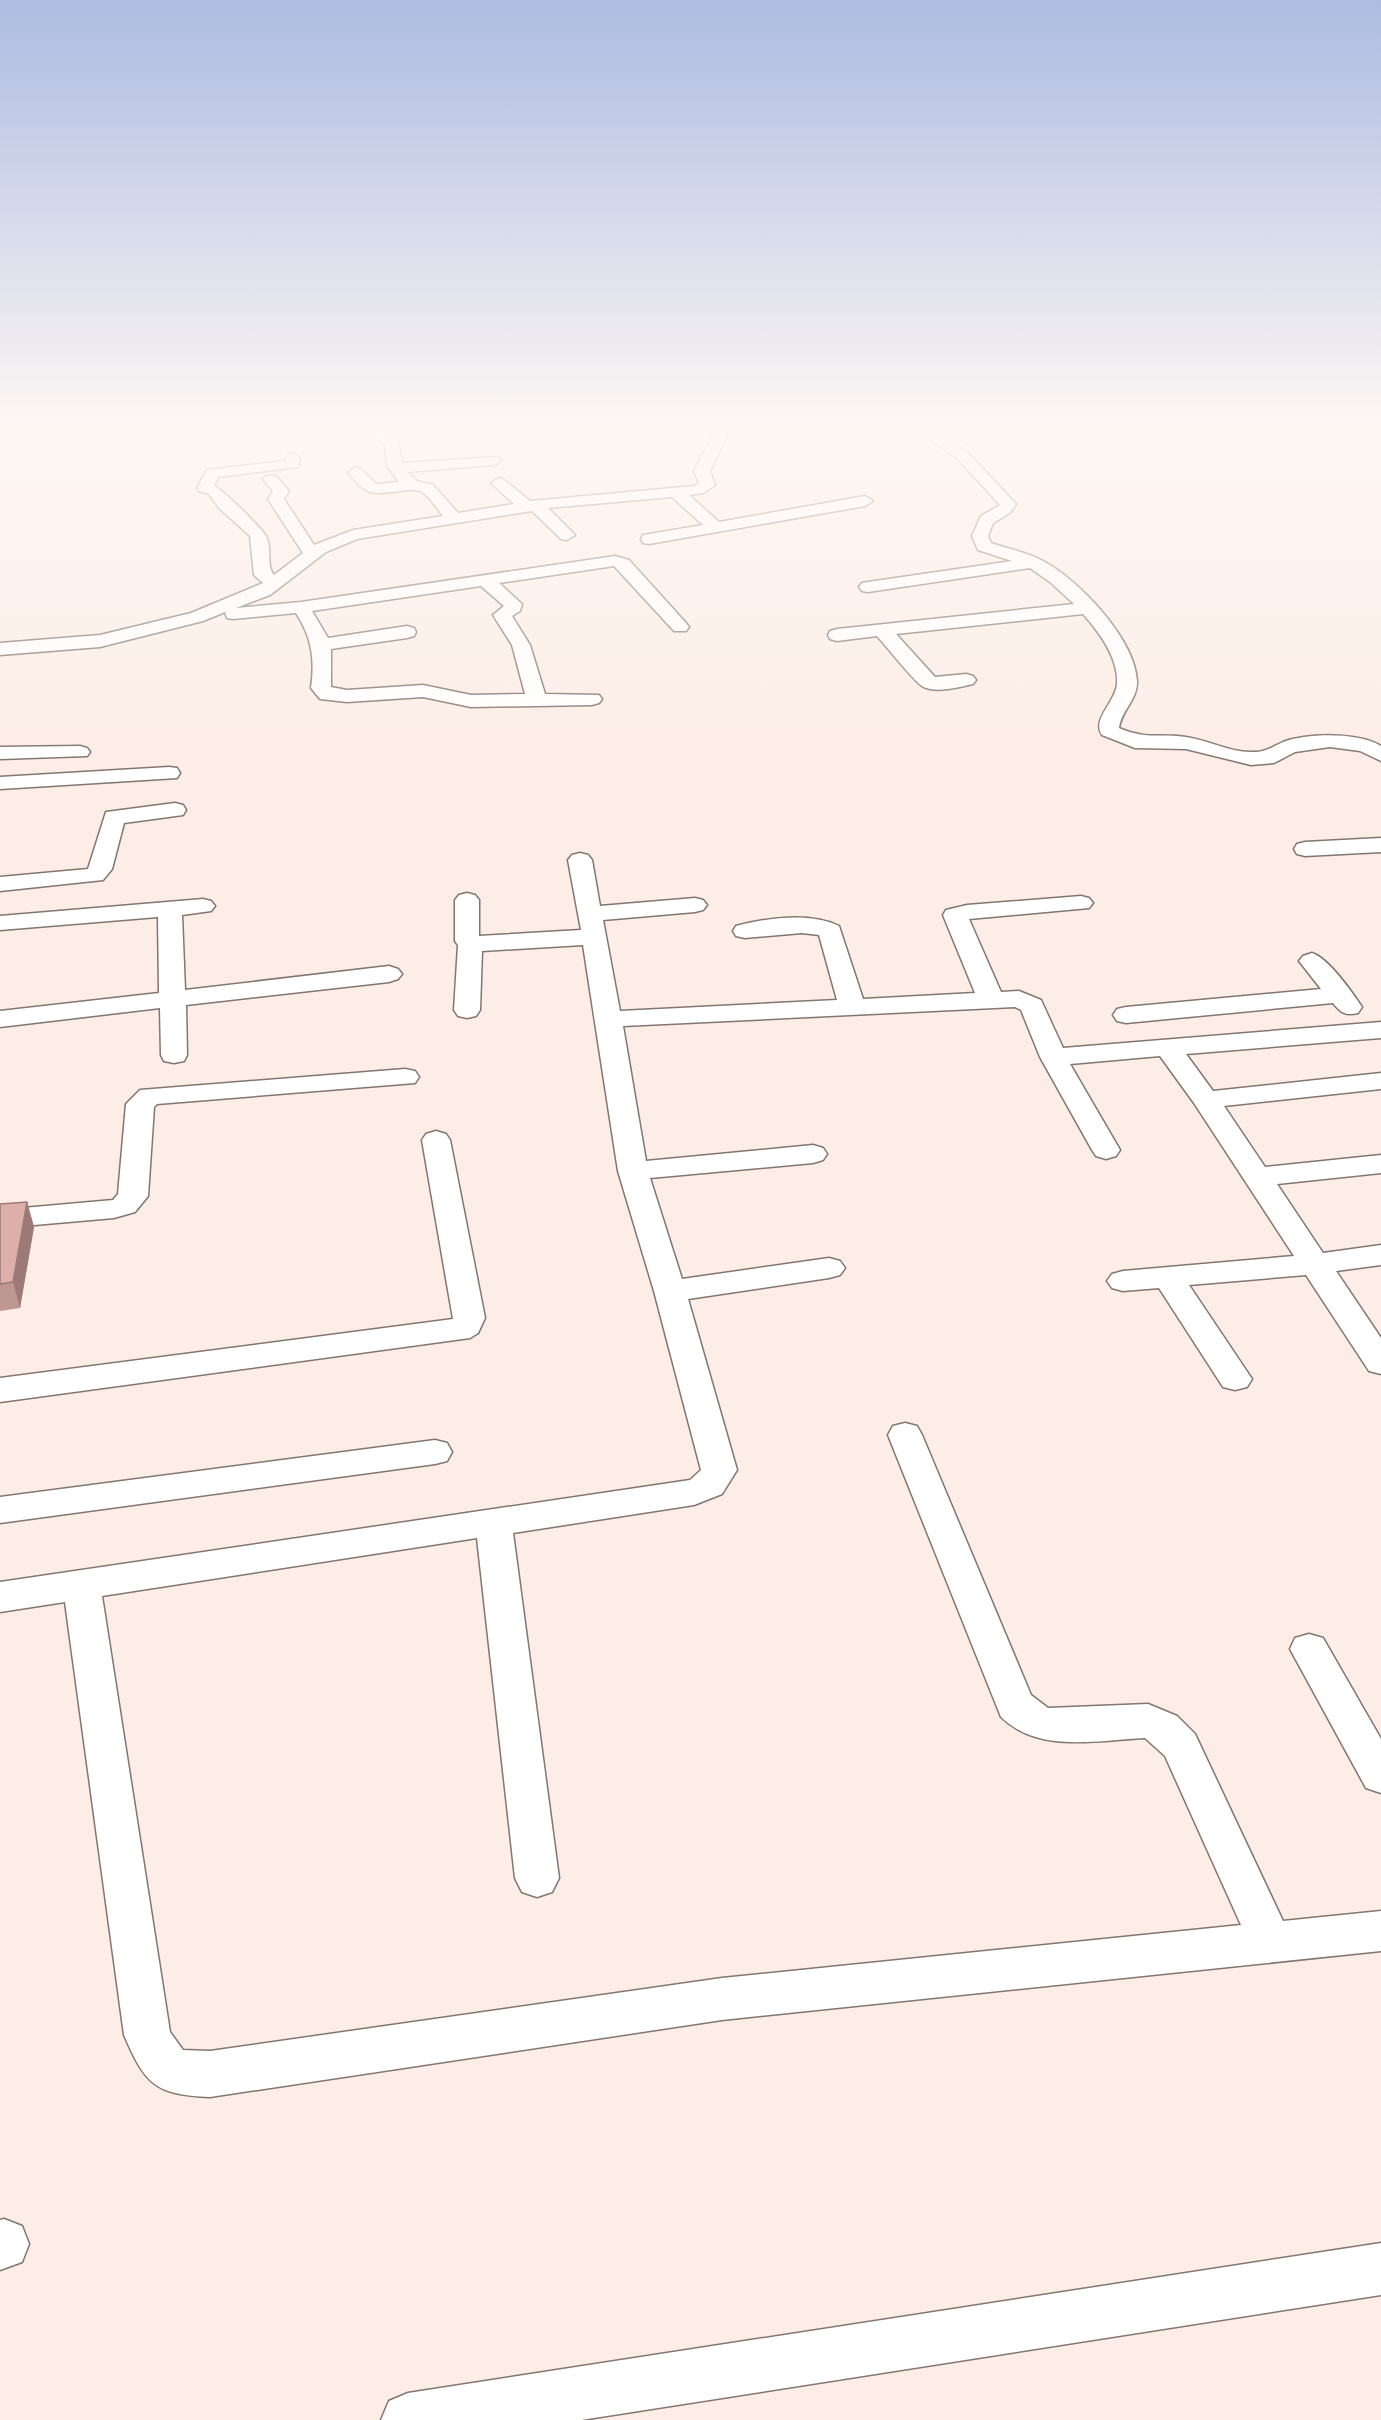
<svg xmlns="http://www.w3.org/2000/svg" width="1381" height="2420" viewBox="0 0 1381 2420" font-family="Lato,sans-serif">
	<style>
		.lines { fill: none; stroke-linecap: round; stroke-linejoin: round }
		.minor-casing { stroke: #82766f; stroke-width: 3 }
		.minor { fill: #fff; fill-rule: evenodd }
		.wall { fill: #be9693 }
		.shaded-wall { fill: #9b7a78 }
		.building { fill: #ddafab; stroke: #9b7a78; stroke-width: 1.5 }
	</style>
	<rect width="100%" height="100%" fill="#fcede6"/>
	<g class="lines">
		<defs>
			<path id="minor" d="M267,426h61c-9,8 -47,7 -59,3z
				M367,426c26,0 32,13 35,37l96,-6 3,3 -3,3 -5,2 -86,7 10,9 16,4 25,28 56,-9 -23,-21 8,-5 5,2 26,21 164,-15 5,-3 -5,-12 19,-36 -3,-9h14l3,9 -17,36 5,14 -12,8 -14,2 30,27 146,-26 8,5 -8,5 -216,38 -6,-1 -2,-4 2,-4 60,-10 -31,-28 -124,11 27,27 -8,5 -6,-1 -29,-28 -175,28 -31,13 -56,43 -34,13 65,-6 314,-46 14,4 57,63 3,4 -3,4h-12l-60,-65 -115,17 23,21 -2,7 -8,5 18,29 15,49 54,1 3,4 -3,4 -7,2 -121,2 -48,-10 -76,5 -27,-3 -9,-11c4,-29 1,-50 -15,-75l-63,6 -6,-1 -2,-6 -22,9 -103,26 -100,8v-12l100,-8 91,-22 72,-30 -9,-8 -4,-39 -31,-28 -10,-14 -10,-3 -2,-3 10,-18 78,-9 2,-6 5,-2 8,5 -2,9 -80,10 -4,9c6,1 50,44 53,52 5,12 -1,28 7,37l29,-22 -35,-54 5,-8 -10,-12 3,-3h10l13,15 -5,8 30,46 39,-15 90,-14c-6,-7 -14,-21 -23,-25 -6,-2 -13,-1 -19,0 -28,3 -35,6 -53,-19l8,-5 5,2 15,15 23,-2 -12,-16 -2,-22 -13,-9zM481,586l23,20 -11,9 19,30 13,49 -54,1 -48,-10 -76,5 -16,-3v-38l76,-11 7,-2 2,-4 -2,-4 -7,-2 -79,12 -16,-27z
				M911,426h17l39,26 49,52 -6,9 -17,10 -5,13 3,7c17,6 36,9 52,18 36,19 92,78 94,120 1,18 -16,30 -18,47 28,12 40,5 67,9 22,3 45,16 67,15 13,0 19,-5 30,-10 25,-9 75,-10 98,4v15l-21,-10 -30,-4 -35,5 -21,11 -23,2 -65,-16 -51,-1 -33,-13c-11,-15 14,-34 15,-51 2,-26 -18,-52 -34,-70l-187,20 39,43 31,-3 7,2 3,4 -3,4c-13,3 -39,10 -51,2 -11,-8 -34,-38 -45,-50l-40,5 -7,-2 -2,-4 2,-4 7,-2 237,-25 -24,-22 -20,-14 -162,24 -6,-1 -3,-4 3,-4 6,-1 144,-21 -34,-11 -6,-14 9,-20 19,-11 -43,-47z
				M80,746l7,2 3,4 -3,4 -87,3v-12z
				M169,767l8,1 3,5 -3,5 -177,11v-12z
				M175,803l8,2 3,5 -3,5 -59,8 -12,46 -9,11 -103,11v-14l88,-8 18,-57z
				M1381,838v14l-76,4 -8,-2 -3,-5 3,-5 8,-2z
				M580,853l8,2 4,5 8,46 95,-8 8,2 4,5 -4,5 -8,2 -92,8 17,91 217,-11 -18,-65 -17,-2 -57,5 -9,-2 -3,-5 3,-5c30,-8 74,-14 103,0l24,73 112,-6 -32,-78 3,-5 21,-5 114,-9 8,2 4,5 -4,5 -120,11 32,73 18,-1 22,9 22,48 318,-26v16l-195,16 27,37 168,-18v16l-157,17 41,61 116,-12v18l-104,11 46,69 58,-8v20l-45,6 45,67v36l-12,-3 -63,-96 -117,10 63,94 -5,8 -12,3 -12,-3 -64,-99 -36,3 -11,-3 -5,-7 5,-7 11,-3 171,-15 -100,-153 -34,-47 -90,8 50,86 -4,6 -10,3 -10,-3 -4,-6 -52,-93 -19,-47 -6,-3 -392,19 23,135 167,-16 10,3 4,6 -4,6 -10,3 -163,15 32,101 147,-21 11,3 5,7 -5,7 -11,3 -141,21 49,171 -15,24 -28,11 -181,28 46,345 -7,14 -15,5 -15,-5 -7,-14 -38,-340 -375,58 68,436 13,18 27,1 512,-73 519,-53 -76,-169 -20,-18c-48,2 -106,16 -144,-21l-113,-282 5,-9 12,-3 12,3 5,9 109,260 17,13 100,-4 29,12 18,18 88,187 98,-10v40l-659,69 -512,77c-55,-2 -65,-13 -86,-62l-59,-433 -65,10v-30l690,-102 11,-10 -47,-179 -36,-120 -35,-226 -101,6 -2,59 -4,6 -9,2 -9,-2 -4,-6 4,-65 -3,-4v-41l4,-5 8,-2 8,2 4,5v36l102,-6 -13,-70 4,-5z
				M203,899l8,2 4,5 -4,5 -29,4 3,75 204,-24 9,3 4,5 -4,5 -9,3 -203,23 1,50 -3,6 -10,2 -10,-2 -3,-6 -1,-47 -160,19v-16l159,-18 -1,-76 -158,13v-14z
				M1312,953c16,5 40,39 50,54l-4,6c-12,3 -17,0 -25,-10l-207,20 -9,-2 -4,-6 4,-6 9,-2 195,-18 -22,-28 4,-5z
				M405,1069l10,2 4,6 -4,6 -258,21 -3,3 -6,89 -13,16 -21,6 -114,10v-18l113,-10 5,-6 8,-90 14,-14z
				M436,1131l10,3 4,6 35,178 -7,15 -8,5 -470,64v-24l453,-59 -31,-179 4,-6z
				M435,1440l12,3 5,9 -5,9 -12,3 -435,59v-26z
				M1309,1634l14,4 58,101v54l-15,-5 -76,-139 5,-11z
				M4,2219l18,7 7,18 -7,18 -22,8v-50z
				M1381,2243v52l-800,125h-200l8,-19 19,-8z"/>
		</defs>
		<use href="#minor" class="minor-casing"/>
		<use href="#minor" class="minor"/>
	</g>
	<path class="wall" d="M27,1202l7,25 -14,81 -20,3v-107z"/>
	<path class="shaded-wall" d="M27,1202l7,25 -14,81 -7,-26z"/>
	<path class="building" d="M27,1202l-14,80 -13,2v-80z"/>
	<linearGradient id="sky" x2="0" y2="1"><stop stop-color="#adbce2"/><stop offset="0.56" stop-color="#fef7f4"/><stop offset="1" stop-color="#fef7f4" stop-opacity="0"/></linearGradient>
	<rect width="1381" height="765" fill="url(#sky)"/>
</svg>
